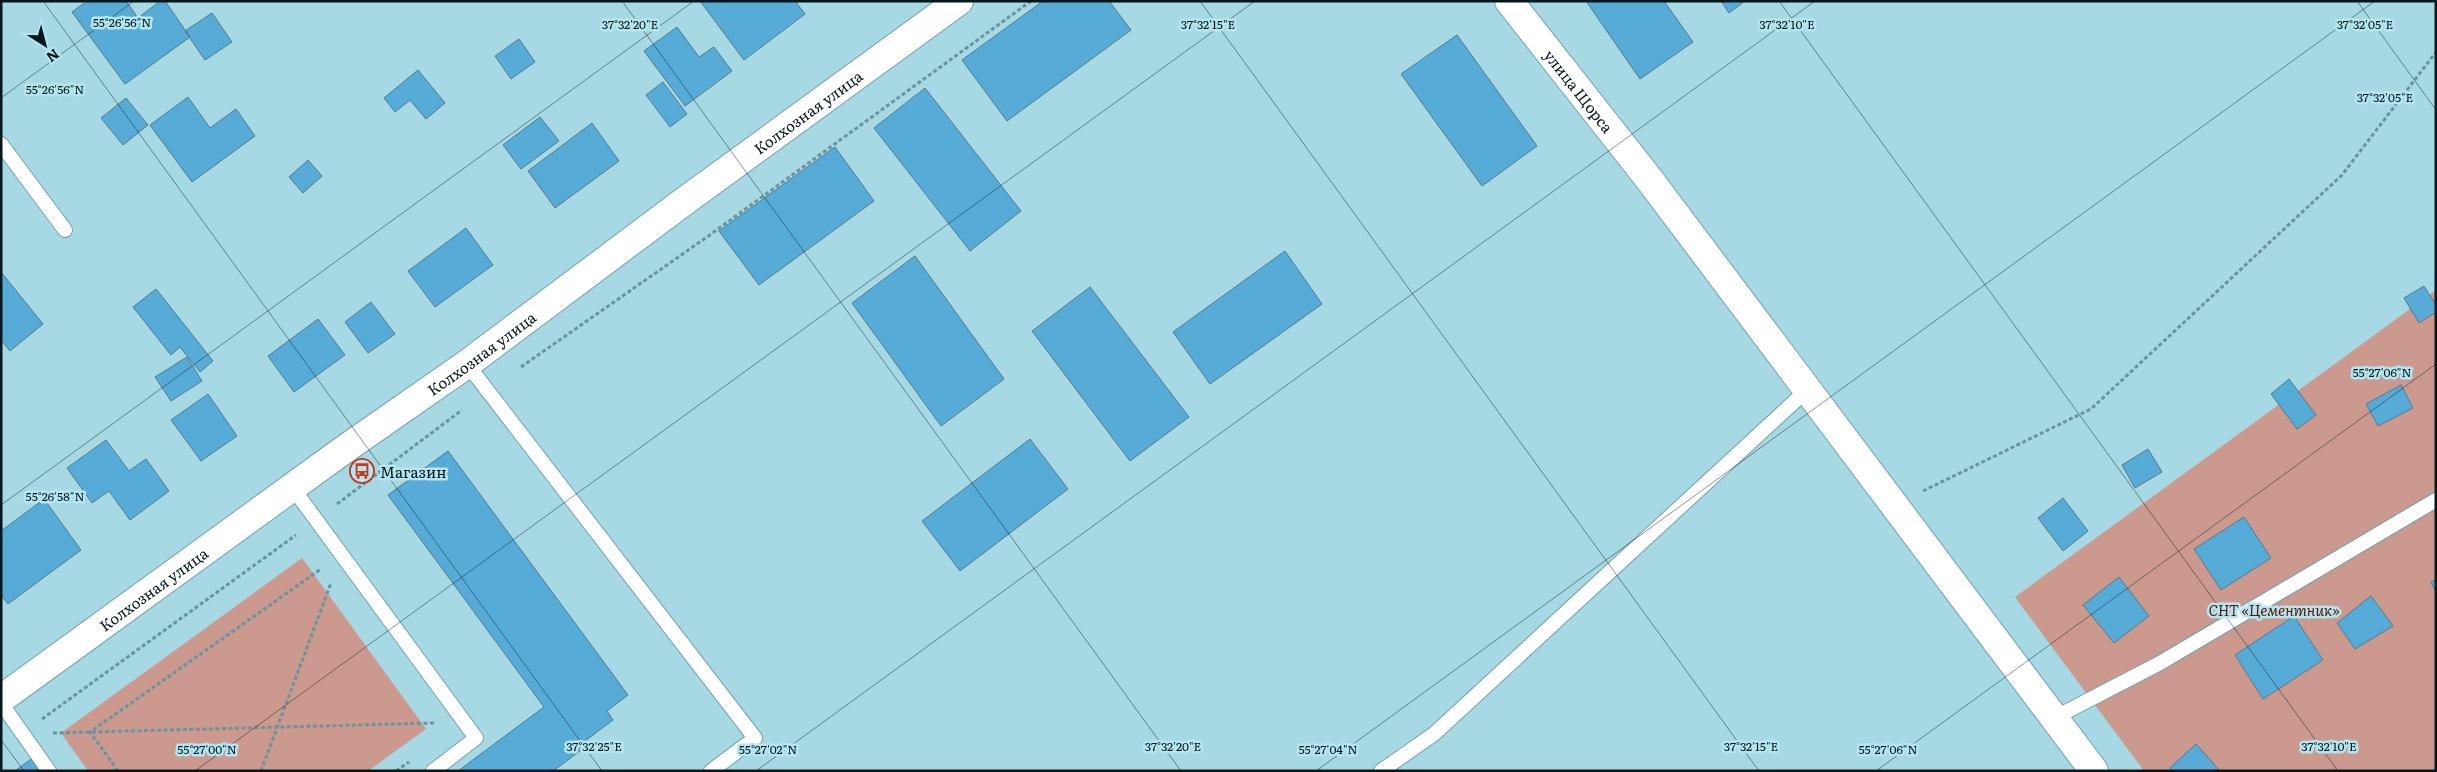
<svg xmlns="http://www.w3.org/2000/svg" width="2437" height="772" viewBox="0 0 2437 772" font-family="Literata,serif">
	<style>
		.green { fill: #cb998e }
		.building { fill: #57acd7; stroke: #52798d }
		.lines { fill: none; stroke-linecap: round; stroke-linejoin: round }
		.service-casing { stroke: #72a2ad; stroke-width: 16 }
		.minor-casing { stroke: #72a2ad; stroke-width: 30 }
		.tertiary-casing { stroke: #72a2ad; stroke-width: 30 }
		.path { stroke: #6c939b; stroke-width: 3; stroke-dasharray: 4 2.5; stroke-linecap: butt }
		.service { stroke: #fff; stroke-width: 14 }
		.minor { stroke: #fff; stroke-width: 28 }
		.tertiary { stroke: #fff; stroke-width: 28 }
		.ticks { fill: none; stroke: #04171b; stroke-width: 1; stroke-opacity: 0.45 }
		.labels { text-anchor: middle; dominant-baseline: central; stroke-width: 5; stroke-linejoin: round; paint-order: stroke }
		.street-label { font-size: 15px; fill: #04171b; stroke: #b4e6f1 }
		.poi-label { font-size: 15px; fill: #04171b; stroke: #b4e6f1; text-anchor: start }
		.park-label { font-size: 15px; font-style: italic; fill: #5c1406; stroke: #b4e6f1 }
		.ticks-label { font-size: 12px; text-anchor: middle; fill: #04171b; stroke: #b4e6f1; stroke-width: 5; stroke-linejoin: round; paint-order: stroke }
	</style>
	<rect width="100%" height="100%" fill="#a7d9e4"/>
	<path class="green" d="M2436,290v481h-292l-129,-174z
		M302,558l124,171 -58,42h-280l-27,-38z"/>
	<path class="building" d="M87,1h39l12,17 22,-17h5l25,36 -65,47 -53,-72z
		M700,1h95l10,13 -61,46z
		M1043,1h66l22,29 -124,91 -45,-61z
		M1586,1h78l29,41 -53,37z
		M1721,1h24l-16,12z
		M212,13l20,29 -27,18 -20,-29z
		M677,27l22,30 15,-10 18,24 -47,35 -41,-55z
		M1457,35l80,111 -55,40 -81,-112z
		M519,39l16,23 -24,17 -16,-23z
		M418,70l27,33 -19,16 -16,-19 -15,12 -11,-14z
		M663,82l24,32 -17,13 -24,-32z
		M925,88l96,123 -51,40 -96,-123z
		M188,97l22,31 26,-19 19,27 -63,46 -42,-57z
		M126,98l22,27 -25,20 -22,-27z
		M540,117l19,24 -38,28 -18,-24z
		M592,123l27,38 -64,47 -27,-37z
		M835,147l39,54 -115,84 -40,-54z
		M308,160l14,16 -19,17 -14,-16z
		M466,228l27,37 -58,42 -27,-36z
		M1285,251l37,53 -112,80 -37,-52z
		M915,256l89,123 -63,47 -89,-123z
		M1,272l42,52 -33,27 -9,-11z
		M2424,286l12,19v7l-17,11 -15,-25z
		M1090,287l99,130 -59,44 -98,-130z
		M156,289l57,72 -13,11 -20,-25 -9,8 -38,-48z
		M371,302l24,32 -27,19 -23,-31z
		M318,319l27,36 -51,37 -26,-36z
		M187,357l15,24 -31,20 -16,-24z
		M2289,379l27,36 -19,14 -26,-35z
		M2401,385l12,23 -35,18 -12,-22z
		M208,394l29,42 -36,25 -30,-41z
		M1030,439l38,50 -108,82 -38,-50z
		M106,440l23,31 17,-12 23,32 -39,29 -21,-29 -17,12 -25,-35z
		M2148,449l14,23 -27,16 -13,-23z
		M448,451l180,244 -21,16 6,9 -32,24 3,4 -31,23h-95l86,-64 -156,-212z
		M2063,498l25,33 -25,20 -25,-33z
		M44,499l37,51 -73,54 -7,-9v-64z
		M2244,517l27,41 -50,32 -27,-41z
		M2119,577l30,39 -35,27 -31,-38z
		M2436,580v13l-5,-11z
		M2371,596l22,30 -38,23 -18,-26z
		M2294,616l29,44 -60,39 -28,-44z
		M2196,744l24,27h-47l-3,-3z
		M31,759l9,12h-25z"/>
	<g class="lines">
		<defs>
			<path id="service" d="M1,144l64,86
				M467,364l288,374 -44,33
				M292,487l184,251 -43,33
				M1,703l48,68
				M2054,718l106,-55 276,-163
				M1381,771l53,-37 373,-344"/>
			<g id="minor">
				<path id="s1" d="M1509,1l140,178 445,592"/>
			</g>
			<g id="tertiary">
				<path id="s2" d="M1,699l344,-250 122,-85 215,-161 277,-202"/>
			</g>
		</defs>
		<use href="#service" class="service-casing"/>
		<use href="#minor" class="minor-casing"/>
		<use href="#tertiary" class="tertiary-casing"/>
		<path class="path" d="M521,367l186,-130 324,-236
			M1923,491l168,-82 251,-234 94,-123
			M337,504l125,-94
			M42,719l254,-184
			M53,733l381,-10
			M118,771l-28,-39 231,-163
			M261,771l70,-188
			M396,771l13,-9"/>
		<use href="#service" class="service"/>
		<use href="#minor" class="minor"/>
		<use href="#tertiary" class="tertiary"/>
	</g>
	<path class="ticks" d="M43,1l559,770M622,1l559,770M1200,1l559,770M1779,1l559,770M2357,1l79,109M1,98l133,-97M1,505l693,-504M1,740l23,31M195,771l1060,-770M756,771l1059,-770M1316,771l1059,-770M1876,771l560,-407"/>
	<defs>
		<symbol id="bus-ring" viewBox="-11 -11 22 22"><circle r="9.5" fill="#b4e6f1" stroke="#c3381e" stroke-width="1.5"/><path d="M-5-6H5V4H4V6H2V4H-2V6H-4V4H-5ZM-3.5-4V0h7V-4ZM-3.5 1.2v1.5H-2V1.2ZM2 1.2v1.5H3.5V1.2Z" fill="#c3381e"/></symbol>
	</defs>
	<g fill-rule="evenodd">
		<use href="#bus-ring" x="348" y="457" width="28" height="28"/>
	</g>
	<g class="labels">
		<g class="street-label">
			<text stroke="none"><textPath href="#s1" startOffset="114">улица Щорса</textPath></text>
			<text stroke="none"><textPath href="#s2" startOffset="998">Колхозная улица</textPath></text>
			<text stroke="none"><textPath href="#s2" startOffset="592">Колхозная улица</textPath></text>
			<text stroke="none"><textPath href="#s2" startOffset="188">Колхозная улица</textPath></text>
		</g>
		<g class="poi-label">
			<text x="380" y="471">Магазин</text>
		</g>
		<g class="park-label">
			<text x="2274" y="609">СНТ «Цементник»</text>
		</g>
	</g>
	<g class="ticks-label">
		<text x="122" y="27">55°26'56"N</text>
		<text x="630" y="29">37°32'20"E</text>
		<text x="1208" y="29">37°32'15"E</text>
		<text x="1787" y="29">37°32'10"E</text>
		<text x="2365" y="29">37°32'05"E</text>
		<text x="55" y="94">55°26'56"N</text>
		<text x="2385" y="102">37°32'05"E</text>
		<text x="2382" y="377">55°27'06"N</text>
		<text x="55" y="501">55°26'58"N</text>
		<text x="594" y="751">37°32'25"E</text>
		<text x="1173" y="751">37°32'20"E</text>
		<text x="1751" y="751">37°32'15"E</text>
		<text x="2329" y="751">37°32'10"E</text>
		<text x="207" y="754">55°27'00"N</text>
		<text x="768" y="754">55°27'02"N</text>
		<text x="1328" y="754">55°27'04"N</text>
		<text x="1888" y="754">55°27'06"N</text>
	</g>
	<rect width="2437" height="772" fill="none" stroke="#04171b" stroke-width="5"/>
	<g transform="translate(45 45) rotate(144)" stroke="#b4e6f1" stroke-width="4" paint-order="stroke">
	<path d="M0-4L9 19L0 12L-9 19Z" fill="#04171b"/>
	<text y="-8" font-size="14" font-weight="bold" text-anchor="middle" fill="#04171b">N</text>
	</g>
</svg>
